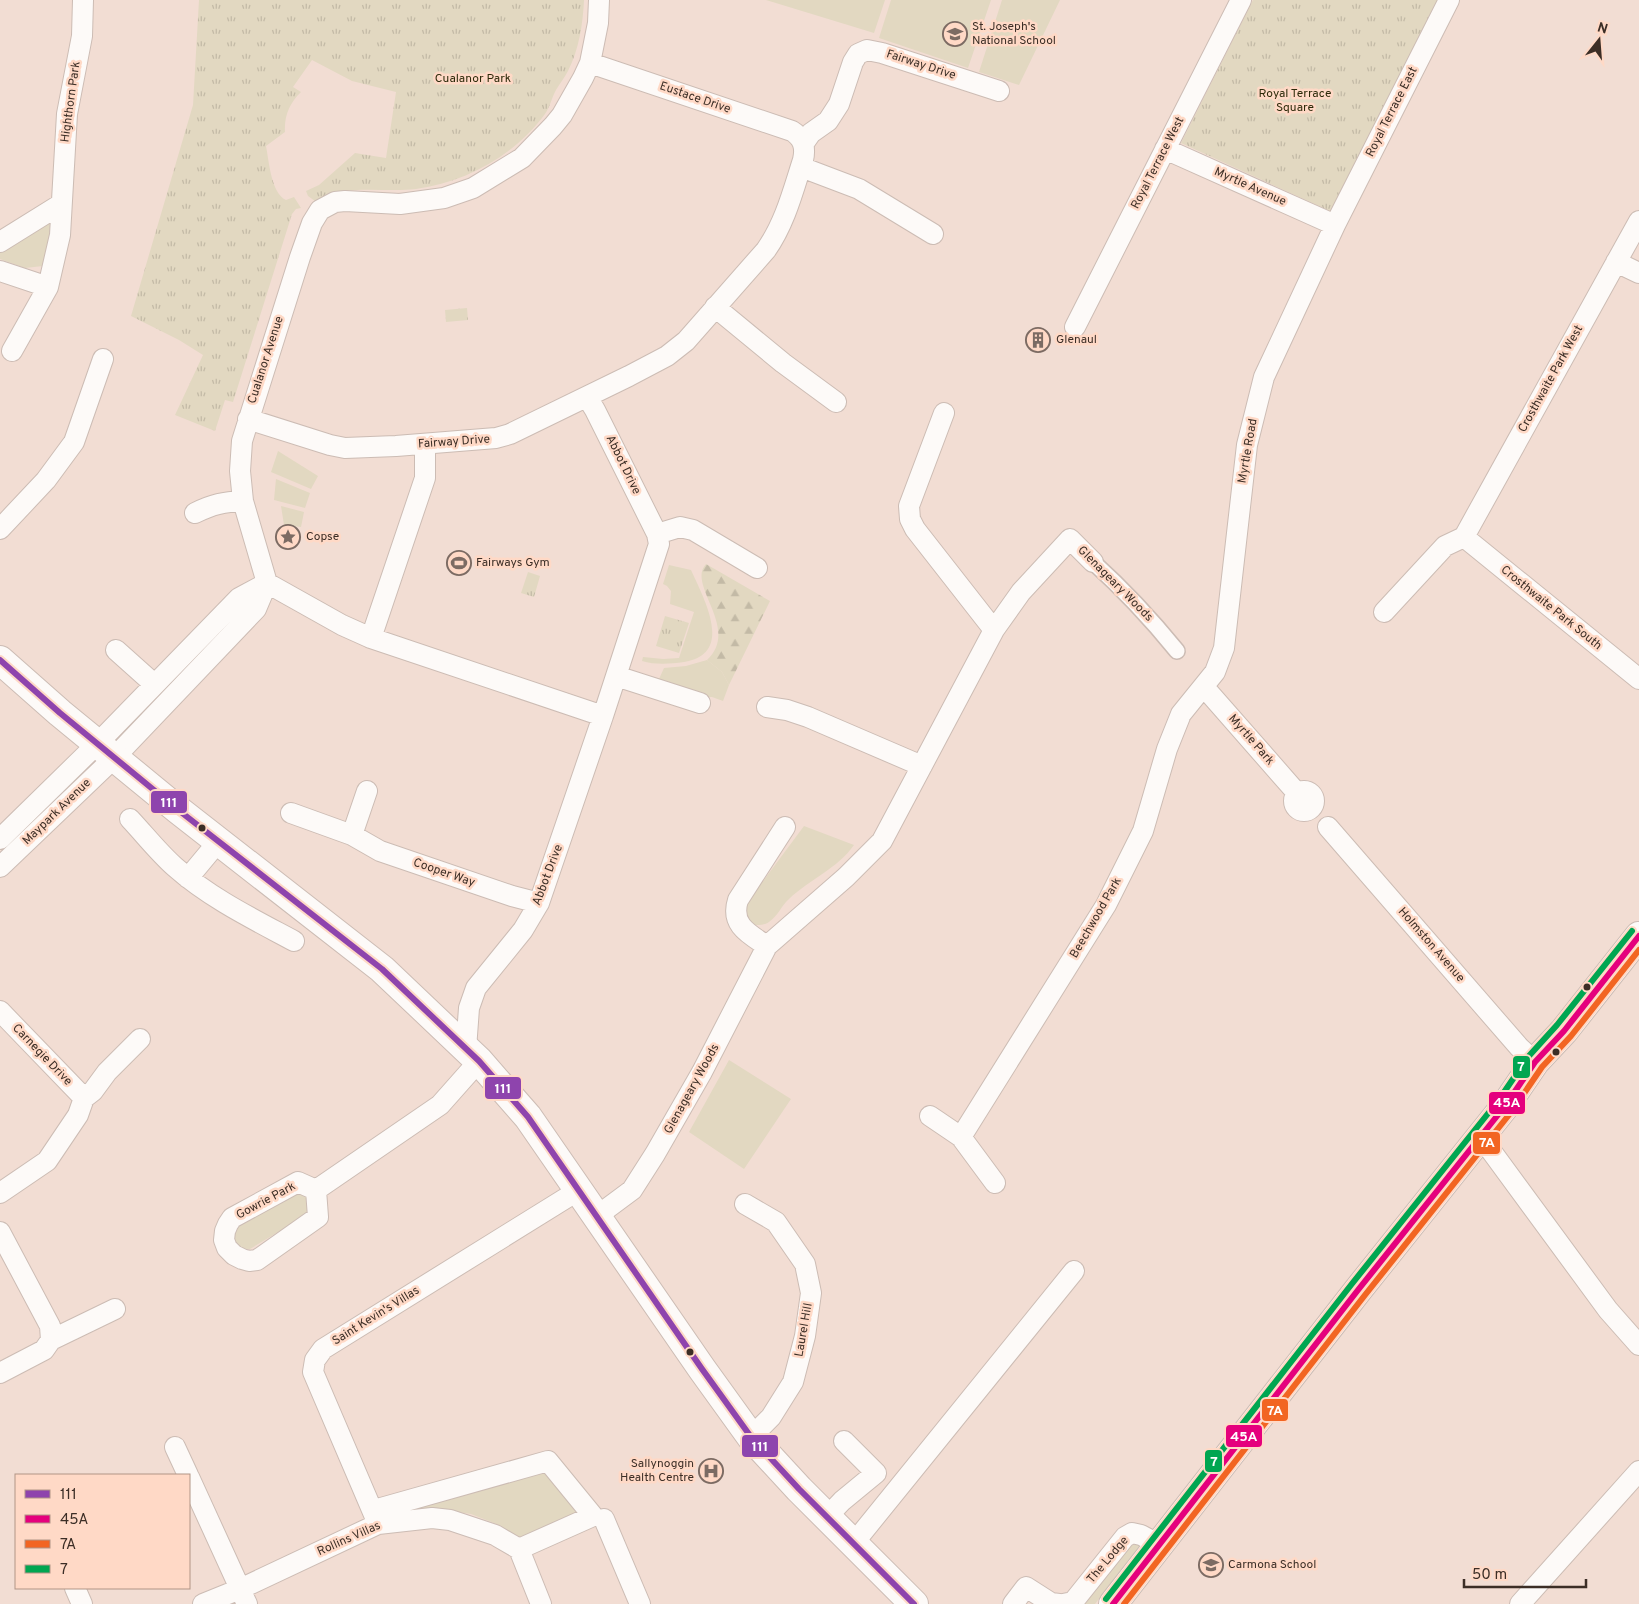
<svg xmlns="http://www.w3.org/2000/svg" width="1639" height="1604" viewBox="0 0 1639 1604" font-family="Overpass,sans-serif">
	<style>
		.grass { fill: #e2d8c1 }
		.forest { fill: url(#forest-firs) }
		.park { fill: url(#park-tufts) }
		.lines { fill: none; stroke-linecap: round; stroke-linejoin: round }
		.pedestrian-casing { stroke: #ccbcb4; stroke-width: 18 }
		.minor-casing { stroke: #ccbcb4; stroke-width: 22 }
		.secondary-casing { stroke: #ccbcb4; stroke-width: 30 }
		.pedestrian { stroke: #fdfaf8; stroke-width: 15 }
		.minor { stroke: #fdfaf8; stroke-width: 20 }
		.secondary { stroke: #fdfaf8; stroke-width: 28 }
		.bus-1-casing { stroke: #ffd9c6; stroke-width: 10 }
		.bus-2-casing { stroke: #ffd9c6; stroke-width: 10 }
		.bus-3-casing { stroke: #ffd9c6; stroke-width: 10 }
		.bus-4-casing { stroke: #ffd9c6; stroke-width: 10 }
		.bus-1 { stroke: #8e44ad; stroke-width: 6 }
		.bus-2 { stroke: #e5007d; stroke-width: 6 }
		.bus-3 { stroke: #f26522; stroke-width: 6 }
		.bus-4 { stroke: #00a651; stroke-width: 6 }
		.bus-dot { fill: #3c2e26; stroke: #ffd9c6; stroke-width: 2 }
		.labels { text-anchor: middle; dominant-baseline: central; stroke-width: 5; stroke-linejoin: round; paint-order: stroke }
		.poi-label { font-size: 12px; fill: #3c2e26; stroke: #ffd9c6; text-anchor: start }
		.street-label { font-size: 12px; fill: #3c2e26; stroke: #ffd9c6 }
		.park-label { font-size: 12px; fill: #2d2a0a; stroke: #ffd9c6 }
		.line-badge { stroke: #ffd9c6; stroke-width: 2 }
		.badge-label { font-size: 14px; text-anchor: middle; font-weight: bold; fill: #fff }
	</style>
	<defs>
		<pattern id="forest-firs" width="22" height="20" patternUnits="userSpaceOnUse" patternTransform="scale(1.25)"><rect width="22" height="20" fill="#e2d8c1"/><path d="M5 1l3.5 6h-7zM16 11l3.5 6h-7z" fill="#c3baa6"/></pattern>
		<pattern id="park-tufts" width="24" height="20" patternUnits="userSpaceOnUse" patternTransform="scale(1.25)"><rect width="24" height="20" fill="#e2d8c1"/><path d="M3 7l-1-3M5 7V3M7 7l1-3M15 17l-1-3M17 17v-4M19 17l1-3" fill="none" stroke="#c3baa6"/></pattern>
	</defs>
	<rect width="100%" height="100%" fill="#f2ddd3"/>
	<path class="grass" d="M766,0h119l-11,33z
		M891,0h100l-23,68 -89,-30z
		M1002,0h58l-41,85 -40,-13z
		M50,223l3,5 -10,38 -18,2 -25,-9v-11z
		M278,451l40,25 -7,13 -40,-17z
		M276,479l34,14 -5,15 -31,-8z
		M281,506l23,6 -3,15 -17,-2z
		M669,565l22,5c13,29 44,84 -7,92 -14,2 -29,3 -42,-1l1,-4 20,2 16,-1 15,-46 -24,-8 1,-13 -4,-5 -4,-2z
		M707,660l15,12 7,13 -6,16 -11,-4h-7l-46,-18 5,-11 22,-2z
		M804,826l50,19c-17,24 -44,34 -65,54 -8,7 -11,17 -20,23 -4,3 -10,3 -15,3l-7,-6 -2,-9 4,-10z
		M729,1060l62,39 -47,70 -55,-37z
		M296,1190l10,6 3,12 -6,9 -53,32c-15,1 -18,-9 -16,-22z
		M539,1471l10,3 32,39 -57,28 -25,-16 -28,-11 -32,-5 -37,5 -16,-3z
		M1129,1543h10v4l-44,57h-16z"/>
	<path class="forest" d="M706,564l64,37 -41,84 -7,-13 -15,-12c34,-32 -21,-75 -1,-96z"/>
	<path class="park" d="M199,0h385c-1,23 -5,50 -16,71 -3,6 -8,12 -12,19 -4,7 -6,17 -11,24 -30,41 -78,68 -129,75 -25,3 -51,-2 -76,3 -9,1 -17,5 -25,9l-7,-5 -2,-5 13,-6 36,-32 31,5 10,-66 -44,-11 -40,-21 -19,27 8,5c-11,11 -17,23 -16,40l-19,14c3,15 5,47 20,54l8,-3 7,11 -5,1 -4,5 -59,188 -8,-2 -10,31 -40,-16 28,-60 -24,-15 -48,-24 62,-211z
		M1253,0h186l-107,212 -151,-69z
		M467,308l1,12 -22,2 -1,-12z
		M528,572l12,4 -6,21 -13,-4z
		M665,616l24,7 -10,30 -23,-7z"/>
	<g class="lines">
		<defs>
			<path id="pedestrian" d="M1093,562c31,28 58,57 84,89"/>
			<path id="minor" d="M804,143l7,-10 17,-12 11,-17 14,-42 5,-8 9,-4 15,3 117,38
				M1165,149l170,76
				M801,167l58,22 74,45
				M0,242l61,-38
				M1616,262l23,11
				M0,271l48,16
				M715,307l68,56 53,39
				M1075,327l166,-327
				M12,351l36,-64 12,-52 7,-121 15,-78 1,-36
				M587,397l8,13 62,124 2,10 -56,172
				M944,413l-35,93 1,13 5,10 79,101
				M248,419l82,26 15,3 51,-2 100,-8 14,-4 119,-58 38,-20 19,-15 80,-91c19,-27 27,-59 37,-90 3,-13 0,-22 -11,-29l-202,-68
				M195,513c18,-9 29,-11 48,-12
				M0,529l46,-49 28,-38 29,-83
				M657,534l23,-7 13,3 64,38
				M1464,537l175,-316
				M1464,537l175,142
				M267,583l75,42 29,13 232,78 -64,187 -16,27 -47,58 -7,20 -3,41
				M1384,612l61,-66 19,-9
				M371,638l54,-160v-34
				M116,650l38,34
				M616,676l84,27
				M1204,687l93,106
				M767,707l20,3 21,7 114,49
				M1294 801a10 10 0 1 1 20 0a10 10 0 1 1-20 0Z
				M291,813l61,22 28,16 132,45 27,7
				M130,819c15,16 29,34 45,48 35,31 78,52 119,74
				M1328,827l191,220 16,15
				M352,835l15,-44
				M0,839l97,-95 142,-146 28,-15
				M0,867l114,-109 142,-149 11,-26 -24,-82 -3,-30 2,-30 58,-184 12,-34 8,-13 15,-8 10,-1 55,3 44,-6 29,-10 49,-30 31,-32 9,-11 21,-37 7,-15 8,-40 1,-23
				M188,878l30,-36
				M767,946c-18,-12 -37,-21 -29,-46l47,-73
				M0,1011l84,87
				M930,1116l31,21 34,46
				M961,1137l145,-232 37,-74 24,-82 14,-35 34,-42 9,-24 23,-203 17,-68 71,-152 114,-225
				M1481,1137l127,173 31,35
				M298,1182l18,8 2,27 -61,43 -8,1 -7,-2 -8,-4 -7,-7 -3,-8 1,-9 3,-7 4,-6z
				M316,1190l124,-85 39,-44
				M0,1193l47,-32 31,-46 6,-17 9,-7 14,-19 33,-33
				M745,1204l31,18 29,42 6,29 -6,43 -12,46 -22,35 -20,20
				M597,1216l35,-26 23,-36 47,-82 65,-126 79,-69 36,-36 112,-211 27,-38 49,-53 23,23
				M0,1232l50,94 1,14 -7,10 -44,23
				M51,1340l64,-31
				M175,1447l13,28
				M189,1477l58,127
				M374,1510l174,-49 45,55 -74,33
				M826,1518l16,-17 34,-28 -32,-32
				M604,1519l36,85
				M378,1524l-65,-152 2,-12 8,-11 256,-159
				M853,1544l221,-273
				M519,1549l22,55
				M75,1588l7,16
				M203,1604l37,-15 138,-65 54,-6 18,2 45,15 24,14
				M1013,1604l13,-17 25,16 8,1
				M1063,1604l10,-2 52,-65 7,-4 9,2 17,9
				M1520,1604l119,-133"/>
			<path id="secondary" d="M0,660l60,53 117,96 205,160 97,92 49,56 174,252 49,68 48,52 115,115
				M1113,1604l245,-314 147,-184 30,-44 29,-31 75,-95"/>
		</defs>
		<use href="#pedestrian" class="pedestrian-casing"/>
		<use href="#minor" class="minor-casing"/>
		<use href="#secondary" class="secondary-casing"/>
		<use href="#pedestrian" class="pedestrian"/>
		<use href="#minor" class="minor"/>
		<use href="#secondary" class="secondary"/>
		<defs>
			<path id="bus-1" d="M0,660l60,53 117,96 205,160 97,92 49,56 174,252 49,68 48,52 115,115"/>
			<path id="bus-2" d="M1113,1604l245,-314 147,-184 30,-44 29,-31 75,-95"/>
			<path id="bus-3" d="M1124,1604l241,-309 147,-184 30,-44 29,-31 68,-86"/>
			<path id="bus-4" d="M1106,1599l245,-314 147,-184 30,-44 29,-32 75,-94"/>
		</defs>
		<use href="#bus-1" class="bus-1-casing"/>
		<use href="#bus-2" class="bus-2-casing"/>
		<use href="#bus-3" class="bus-3-casing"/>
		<use href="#bus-4" class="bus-4-casing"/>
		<use href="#bus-1" class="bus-1"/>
		<use href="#bus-2" class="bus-2"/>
		<use href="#bus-3" class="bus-3"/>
		<use href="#bus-4" class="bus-4"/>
	</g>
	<defs>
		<symbol id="school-ring" viewBox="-11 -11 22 22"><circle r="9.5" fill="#ffd9c6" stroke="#7c6b63" stroke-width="1.5"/><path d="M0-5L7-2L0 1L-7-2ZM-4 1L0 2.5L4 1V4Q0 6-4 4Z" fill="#7c6b63"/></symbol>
		<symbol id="building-ring" viewBox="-11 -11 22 22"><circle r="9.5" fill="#ffd9c6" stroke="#7c6b63" stroke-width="1.5"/><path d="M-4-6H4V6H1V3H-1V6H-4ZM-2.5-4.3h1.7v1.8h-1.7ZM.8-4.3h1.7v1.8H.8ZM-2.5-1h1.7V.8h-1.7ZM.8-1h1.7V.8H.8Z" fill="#7c6b63"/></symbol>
		<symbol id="sight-ring" viewBox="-11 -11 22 22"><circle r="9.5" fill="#ffd9c6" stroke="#7c6b63" stroke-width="1.5"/><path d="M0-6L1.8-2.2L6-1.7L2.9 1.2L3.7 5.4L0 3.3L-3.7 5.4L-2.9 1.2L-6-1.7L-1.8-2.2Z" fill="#7c6b63"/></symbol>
		<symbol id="stadium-ring" viewBox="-11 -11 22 22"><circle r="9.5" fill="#ffd9c6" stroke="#7c6b63" stroke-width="1.5"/><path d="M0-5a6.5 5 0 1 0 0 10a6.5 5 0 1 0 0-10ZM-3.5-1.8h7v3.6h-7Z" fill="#7c6b63"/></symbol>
		<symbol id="hospital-ring" viewBox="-11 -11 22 22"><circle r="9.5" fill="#ffd9c6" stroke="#7c6b63" stroke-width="1.5"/><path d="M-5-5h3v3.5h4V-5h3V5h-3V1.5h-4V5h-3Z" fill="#7c6b63"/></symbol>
	</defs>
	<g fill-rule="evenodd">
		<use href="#school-ring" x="941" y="20" width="28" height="28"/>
		<use href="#building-ring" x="1024" y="326" width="28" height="28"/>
		<use href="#sight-ring" x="274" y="523" width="28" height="28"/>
		<use href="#stadium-ring" x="445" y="549" width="28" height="28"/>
		<use href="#hospital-ring" x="697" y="1457" width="28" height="28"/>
		<use href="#school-ring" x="1197" y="1551" width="28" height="28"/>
	</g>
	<g class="bus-dot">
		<circle cx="202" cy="828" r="4.5"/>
		<circle cx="1587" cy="987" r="4.5"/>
		<circle cx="1556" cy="1052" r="4.5"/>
		<circle cx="690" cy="1352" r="4.5"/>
	</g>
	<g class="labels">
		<g class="poi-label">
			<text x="972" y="27">St. Joseph's<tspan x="972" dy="14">National School</tspan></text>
			<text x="1056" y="340">Glenaul</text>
			<text x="306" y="537">Copse</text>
			<text x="476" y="563">Fairways Gym</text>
			<text x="694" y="1464" text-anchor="end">Sallynoggin<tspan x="694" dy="14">Health Centre</tspan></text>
			<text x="1228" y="1565">Carmona School</text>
		</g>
		<g class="street-label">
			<text transform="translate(921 65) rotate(18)">Fairway Drive</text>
			<text transform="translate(695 98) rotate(19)">Eustace Drive</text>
			<text transform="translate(71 102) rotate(-82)">Highthorn Park</text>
			<text transform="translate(1392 112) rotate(-63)">Royal Terrace East</text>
			<text transform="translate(1158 163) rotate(-63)">Royal Terrace West</text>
			<text transform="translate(1250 187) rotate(24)">Myrtle Avenue</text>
			<text transform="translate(266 360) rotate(-72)">Cualanor Avenue</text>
			<text transform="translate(1551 379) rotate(-61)">Crosthwaite Park West</text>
			<text transform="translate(454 442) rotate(-4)">Fairway Drive</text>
			<text transform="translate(1248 451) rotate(-80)">Myrtle Road</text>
			<text transform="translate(623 465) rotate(64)">Abbot Drive</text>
			<text transform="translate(1115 584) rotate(45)">Glenageary Woods</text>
			<text transform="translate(1551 608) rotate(39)">Crosthwaite Park South</text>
			<text transform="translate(1251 740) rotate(49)">Myrtle Park</text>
			<text transform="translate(57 812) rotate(-44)">Maypark Avenue</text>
			<text transform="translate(444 873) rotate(19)">Cooper Way</text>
			<text transform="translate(548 875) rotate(-69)">Abbot Drive</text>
			<text transform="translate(1096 918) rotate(-60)">Beechwood Park</text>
			<text transform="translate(1431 945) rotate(49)">Holmston Avenue</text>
			<text transform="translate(42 1055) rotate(46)">Carnegie Drive</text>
			<text transform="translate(692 1089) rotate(-61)">Glenageary Woods</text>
			<text transform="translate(266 1201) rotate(-28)">Gowrie Park</text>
			<text transform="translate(376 1316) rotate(-32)">Saint Kevin's Villas</text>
			<text transform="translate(804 1330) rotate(-80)">Laurel Hill</text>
			<text transform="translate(349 1539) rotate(-24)">Rollins Villas</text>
			<text transform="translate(1108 1560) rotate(-50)">The Lodge</text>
		</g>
		<g class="park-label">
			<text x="473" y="79">Cualanor Park</text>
			<text x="1295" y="94">Royal Terrace<tspan x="1295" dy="14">Square</tspan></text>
		</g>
	</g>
	<g class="line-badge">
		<rect x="150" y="790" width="38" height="24" rx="5" fill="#8e44ad"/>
		<rect x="1512" y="1055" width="19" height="24" rx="5" fill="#00a651"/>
		<rect x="484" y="1076" width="38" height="24" rx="5" fill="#8e44ad"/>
		<rect x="1488" y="1091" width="38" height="24" rx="5" fill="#e5007d"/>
		<rect x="1472" y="1131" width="29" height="24" rx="5" fill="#f26522"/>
		<rect x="1261" y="1398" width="28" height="24" rx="5" fill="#f26522"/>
		<rect x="1225" y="1424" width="38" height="24" rx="5" fill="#e5007d"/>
		<rect x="741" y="1434" width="38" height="24" rx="5" fill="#8e44ad"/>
		<rect x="1204" y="1449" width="19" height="24" rx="5" fill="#00a651"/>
	</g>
	<g class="badge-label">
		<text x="169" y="807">111</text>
		<text x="1521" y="1071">7</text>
		<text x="503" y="1093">111</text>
		<text x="1507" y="1107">45A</text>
		<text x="1487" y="1147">7A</text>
		<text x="1275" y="1415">7A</text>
		<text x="1244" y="1441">45A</text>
		<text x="760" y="1451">111</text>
		<text x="1214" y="1466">7</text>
	</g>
	<rect x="15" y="1474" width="175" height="115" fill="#ffd9c6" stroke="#b19586"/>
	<rect x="25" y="1490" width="25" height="8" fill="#8e44ad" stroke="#b19586"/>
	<text x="60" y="1499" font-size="15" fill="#3c2e26">111</text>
	<rect x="25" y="1515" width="25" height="8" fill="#e5007d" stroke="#b19586"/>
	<text x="60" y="1524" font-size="15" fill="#3c2e26">45A</text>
	<rect x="25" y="1540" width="25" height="8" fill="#f26522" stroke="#b19586"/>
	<text x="60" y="1549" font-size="15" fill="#3c2e26">7A</text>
	<rect x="25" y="1565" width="25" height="8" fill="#00a651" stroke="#b19586"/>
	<text x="60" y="1574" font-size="15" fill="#3c2e26">7</text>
	<g transform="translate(1599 40) rotate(17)" stroke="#ffd9c6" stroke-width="4" paint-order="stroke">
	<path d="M0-4L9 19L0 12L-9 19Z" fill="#3c2e26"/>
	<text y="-8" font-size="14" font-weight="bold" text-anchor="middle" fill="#3c2e26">N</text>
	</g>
	<path d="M1464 1579v8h122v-8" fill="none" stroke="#3c2e26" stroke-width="2.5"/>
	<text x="1472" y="1579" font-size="15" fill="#3c2e26" stroke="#ffd9c6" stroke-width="4" paint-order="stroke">50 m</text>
</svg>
